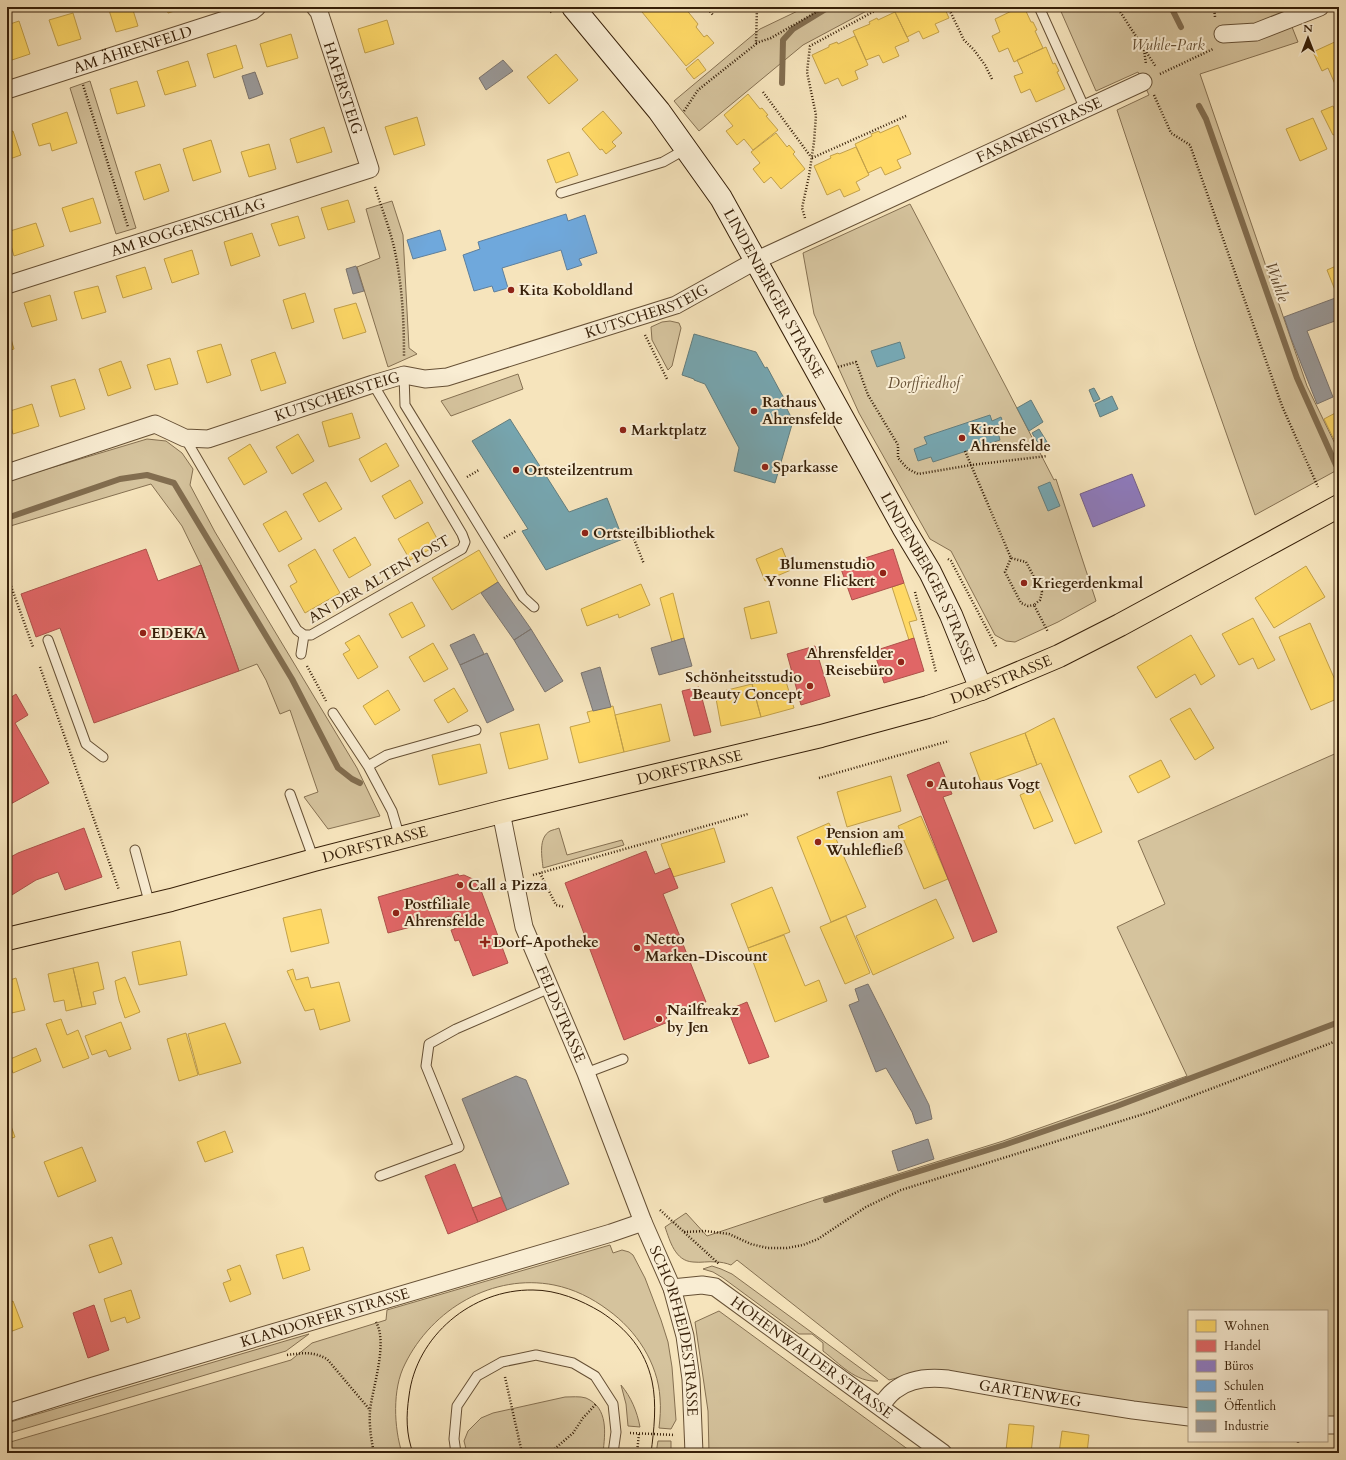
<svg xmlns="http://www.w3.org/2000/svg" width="1346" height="1460" viewBox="0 0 1346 1460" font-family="Cardo,serif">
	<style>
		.green { fill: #d5c39d; stroke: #867152 }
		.homes { fill: #ffd966; stroke: #c3a14a }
		.shops { fill: #e06666; stroke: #ad514a }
		.offices { fill: #8e7cc3; stroke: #74608b }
		.schools { fill: #6fa8dc; stroke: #5e7f9c }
		.public { fill: #76a5af; stroke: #637d7d }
		.industry { fill: #999; stroke: #7b746e }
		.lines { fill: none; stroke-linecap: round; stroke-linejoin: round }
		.stream { stroke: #826d4f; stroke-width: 6 }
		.lane-casing { stroke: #665035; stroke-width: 11 }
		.street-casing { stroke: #665035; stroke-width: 19 }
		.secondary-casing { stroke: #361f08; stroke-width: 24 }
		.primary-casing { stroke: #361f08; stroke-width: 24 }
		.path { stroke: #361f08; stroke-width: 2.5; stroke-dasharray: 1 2; stroke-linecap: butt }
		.lane { stroke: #f9edd3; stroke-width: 9 }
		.street { stroke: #f9edd3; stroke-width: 17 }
		.secondary { stroke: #f9edd3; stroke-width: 22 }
		.primary { stroke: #f6e4bc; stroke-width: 22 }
		.tram { stroke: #361f08; stroke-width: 1 }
		.poi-dot { fill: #8f2418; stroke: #f9edd3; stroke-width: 1.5 }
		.labels { text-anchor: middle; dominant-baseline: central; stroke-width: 4; stroke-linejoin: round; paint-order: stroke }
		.park-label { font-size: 15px; font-style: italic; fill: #665035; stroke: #f9edd3 }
		.street-label { font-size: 15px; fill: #361f08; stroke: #f9edd3 }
		.poi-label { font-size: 15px; font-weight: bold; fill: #361f08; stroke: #f9edd3; text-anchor: start }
		.water-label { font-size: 16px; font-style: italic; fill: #624c32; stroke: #f9edd3 }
	</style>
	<rect width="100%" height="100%" fill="#f6e4bc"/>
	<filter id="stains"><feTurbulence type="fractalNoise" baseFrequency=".005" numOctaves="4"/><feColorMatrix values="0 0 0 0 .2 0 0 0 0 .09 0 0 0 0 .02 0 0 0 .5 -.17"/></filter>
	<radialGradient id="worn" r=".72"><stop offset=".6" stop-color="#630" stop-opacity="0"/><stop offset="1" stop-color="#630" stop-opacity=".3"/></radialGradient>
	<path class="green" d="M806,7h68l-71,38 -104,86 -25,-30 86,-72z
		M1059,7h225l14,35 -98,32 107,312 32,66v17l-84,46 -58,-165 -80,-240 32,-15 -11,-23 -42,19z
		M90,81l46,147 -20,6 -46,-146z
		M392,201l11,34 6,113 8,6 -29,13 -31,-100 23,-9 -14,-49z
		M910,204l96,183 48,93 2,-1 40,122 -38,21 -43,20 -9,-1 -11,-6 -44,-84 -21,-12 -71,-126 -45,-99 -11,-61z
		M670,321l9,2 2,5 -9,38 -4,4 -16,-30 -1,-13 11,-5z
		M518,374l5,15 -72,27 -10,-15z
		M147,439l19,2 16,12 11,16 -3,16 25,47 142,236 23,48 -52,13 -24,-32 14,-5 -28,-82 -10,4 -14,-34 -9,-16 -18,7 -38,-106 -19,-39 -31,-42 -144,43v-46z
		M1339,752v666h-12v-107h-138v97l-56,-5 -217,-30 -27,7 -152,-120 -6,5c-5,-2 -10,-3 -15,-3 -8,-1 -15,1 -23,0 -18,-1 -23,-21 -28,-35l21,-14 21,23 108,-36 188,-59 184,-65 -70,-149 48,-23 -27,-63z
		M559,828l8,27 55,-15 2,5 -81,23c-1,-11 -5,-30 7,-37 2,-1 7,-2 9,-3z
		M610,1245l3,8 9,-3 7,2 4,3 12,23 16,42 7,22 4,25 4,53 -5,9 -12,-1c1,-9 2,-20 1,-30 -2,-35 -24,-68 -52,-88 -16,-12 -34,-21 -54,-25 -61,-12 -122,24 -149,79 -13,25 -11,64 -3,89h-395v-10l284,-83 21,-17 74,-23 1,-10z
		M712,1266l9,3 11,5 146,107c-22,2 -39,-18 -55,-30v-8l-11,-9h-13l-76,-56 -10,-6 -10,-3z
		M719,1311l194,142h-204l-1,-42 -13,-89z
		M309,1334l-23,17 -279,83v-11z
		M621,1385c10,12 16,26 19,42l-12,-1 -2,-22z
		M565,1397c6,0 15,-1 21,1 23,10 19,36 17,55h-136l-3,-12 4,-10 13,-13 12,-5z
		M658,1441h13v12h-15z"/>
	<path class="homes" d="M108,7h24l6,19 -22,6z
		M166,7h22l-20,6z
		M648,7h32l2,3 3,-2 13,16 -2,3 8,10 3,-2 7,8 -28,23 -44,-54z
		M896,7h48l5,11 -14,6 4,8 -16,7 -4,-8 -12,6 -14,-29z
		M1020,7h4l7,15h2l4,8 -2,1 8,17 -29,14 -6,-14 -9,4 -7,-16 8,-4 -5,-13z
		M895,12l14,29 -14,6 4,9 -16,7 -4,-8 -13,5 -13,-29 17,-7 -1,-2 8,-4 1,2z
		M73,13l8,26 -23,7 -9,-26z
		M387,20l7,24 -29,9 -7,-24z
		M19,21l11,33 -21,7 -2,-6v-30z
		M291,34l7,24 -31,9 -7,-23z
		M855,36l13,29 -13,6 3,8 -16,7 -4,-8 -13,6 -13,-29 17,-8v-2l8,-3 1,2z
		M1339,40v50l-1,1 -10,-23 -6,3 -9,-19z
		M236,45l7,23 -29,10 -7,-24z
		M1046,47l7,17 2,-1 4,8 -2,1 8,17 -29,13 -6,-13 -9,4 -7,-17 9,-3 -6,-13z
		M556,54l22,26 -29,24 -22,-27z
		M698,59l8,11 -12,9 -8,-10z
		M188,61l8,25 -31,9 -8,-24z
		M137,81l8,25 -28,8 -7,-25z
		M748,94l12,15 2,-1 6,7 -2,1 12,14 -25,20 -9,-11 -7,6 -11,-14 7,-5 -9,-11z
		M1333,106l6,13v14l-6,2 -12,-24z
		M603,111l19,22 -10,9 4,4 -10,8 -4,-5 -2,1 -18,-21z
		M67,112l10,31 -25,8 -2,-8 -11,3 -7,-22z
		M417,117l8,28 -31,10 -9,-28z
		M1313,118l14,31 -27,12 -14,-32z
		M898,125l13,29 -14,6 4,8 -16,7 -4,-8 -13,6 -13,-29 17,-8 -1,-2 8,-3 1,2z
		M324,127l8,25 -35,11 -7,-24z
		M13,131l8,24 -14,5v-27z
		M776,133l11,14 2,-2 6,7 -2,2 12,15 -24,20 -10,-12 -7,6 -11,-14 7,-6 -9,-11z
		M211,140l10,32 -28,9 -10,-32z
		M269,144l7,25 -27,8 -8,-25z
		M856,147l13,28 -13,7 4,8 -16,7 -4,-8 -13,6 -13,-29 17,-8 -1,-2 8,-3 1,1z
		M569,152l9,23 -22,8 -9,-23z
		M160,164l9,27 -25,9 -9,-28z
		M93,198l8,25 -31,9 -8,-24z
		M348,200l7,22 -27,8 -7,-22z
		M298,216l7,22 -26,8 -8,-22z
		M36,223l8,23 -30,10 -7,-24z
		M252,233l8,23 -29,10 -7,-24z
		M192,250l7,24 -27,9 -8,-24z
		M1336,266l3,8v26l-12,-30z
		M145,267l7,22 -29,9 -7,-22z
		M98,286l8,26 -24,7 -8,-27z
		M305,293l9,29 -22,7 -9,-29z
		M50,295l7,25 -25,7 -8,-24z
		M356,303l10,29 -23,7 -9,-30z
		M7,326l7,23 -7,2z
		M221,344l10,31 -24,8 -10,-32z
		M275,352l11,31 -25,8 -10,-31z
		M170,358l8,26 -23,6 -8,-25z
		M121,361l10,27 -23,8 -9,-27z
		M75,379l10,30 -25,8 -9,-31z
		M32,404l7,22 -26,8 -6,-22z
		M1339,411v39l-15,-31z
		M352,413l8,25 -31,9 -7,-25z
		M298,434l16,27 -22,13 -16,-27z
		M386,443l13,23 -28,16 -12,-23z
		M250,444l17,28 -23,13 -16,-27z
		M410,480l13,23 -28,16 -13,-23z
		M326,482l16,27 -23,13 -16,-28z
		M286,511l16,28 -23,13 -16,-28z
		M428,522l12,22 -30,16 -12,-21z
		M355,537l16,28 -22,13 -16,-28z
		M782,548l9,22 -26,11 -9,-22z
		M315,549l25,44 -35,20 -15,-27 7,-4 -9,-17z
		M479,550l19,32 -46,28 -20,-32z
		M1306,566l19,31 -51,31 -19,-30z
		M904,583l13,37 -8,2 5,16 -5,2 -17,-53z
		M641,584l9,21 -31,13 -1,-4 -31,12 -6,-17z
		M673,593l11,45 -12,4 -12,-44z
		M769,601l8,32 -26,6 -7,-31z
		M412,602l13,24 -23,12 -13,-24z
		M1253,618l22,42 -17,9 -5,-11 -14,7 -17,-31z
		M1310,623l29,66v9l-28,12 -32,-73z
		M359,635l19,32 -20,12 -15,-25 7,-4 -5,-7z
		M1191,635l24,41 -14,9 -6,-11 -39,24 -19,-31z
		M433,643l15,26 -24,13 -15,-25z
		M784,675l10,33 -33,9 -9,-33z
		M752,684l9,33 -40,9 -6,-33z
		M454,688l14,23 -20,12 -14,-23z
		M388,690l12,20 -25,15 -12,-19z
		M661,704l9,37 -46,11 -9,-37z
		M613,706l11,46 -45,11 -9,-36 20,-5 -3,-10z
		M1190,708l24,40 -19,12 -25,-41z
		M1054,718l48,114 -27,12 -34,-81 -4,2 -12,-32z
		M539,724l9,35 -39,10 -9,-36z
		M1025,733l12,32 -55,20 -12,-32z
		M480,744l7,29 -48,12 -7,-30z
		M1161,760l9,17 -32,16 -9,-17z
		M891,776l10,35 -54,16 -10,-35z
		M1038,787l15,34 -19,8 -14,-34z
		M921,816l27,63 -24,10 -26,-63z
		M829,823l37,84 -35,15 -34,-85z
		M714,828l11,34 -52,15 -12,-33z
		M772,887l18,45 -42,16 -17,-44z
		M936,899l18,39 -81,37 -17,-39z
		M321,909l8,34 -38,9 -8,-34z
		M846,916l24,57 -25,11 -25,-57z
		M784,935l21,51 14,-6 8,21 -52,21 -27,-74z
		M180,941l7,34 -48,10 -7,-33z
		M98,962l6,27 -11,3 3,12 -14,3 -9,-39z
		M73,968l9,39 -16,4 -2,-11 -10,2 -6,-28z
		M293,969l3,11 12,-3 3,11 28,-6 11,39 -30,9 -6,-21 -9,2 -18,-40z
		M125,977l15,35 -15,6 -6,-18 -4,-19z
		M16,978l9,32 -18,4v-33z
		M61,1019l6,16 11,-5 11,28 -26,10 -17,-44z
		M121,1022l10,27 -22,8 -3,-7 -14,5 -7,-19z
		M225,1023l16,40 -42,12 -11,-41z
		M186,1033l12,42 -19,6 -12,-42z
		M36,1048l5,13 -28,12 -5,-13z
		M7,1115l8,22 -8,3z
		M225,1131l8,21 -28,10 -8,-20z
		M82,1147l14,34 -38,16 -14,-35z
		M112,1237l10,27 -23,9 -10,-28z
		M303,1247l7,23 -27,9 -7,-24z
		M240,1265l11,29 -21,8 -7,-19 8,-3 -4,-10z
		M131,1290l9,28 -13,5 -2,-6 -14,5 -7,-23z
		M13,1301l10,26 -16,6v-29z
		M1009,1424l25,2 -3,27 -25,-3z
		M1062,1431l27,4 -2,18h-28z"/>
	<path class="shops" d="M146,549l12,32 43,-16 38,106 -145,52 -34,-95 -24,9 -15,-43z
		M893,549l11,34 -52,17 -12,-34z
		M914,638l10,33 -40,12 -10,-32z
		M815,646l15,50 -29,9 -14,-51z
		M699,687l12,45 -17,4 -12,-45z
		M16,694l12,21 -13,8 34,60 -42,23v-106z
		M939,762l13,32 -9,3 54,135 -24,10 -66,-167z
		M84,828l18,49 -37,13 -7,-18 -22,8 -29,18v-39l11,-6z
		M646,851l9,23 15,-6 8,20 -15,6 43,108 -40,14 2,6 -44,18 -59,-157z
		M458,874l1,2 5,-1 11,5 2,5h2l29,78 -35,13 -14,-36 -4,1 -4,-11 4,-1 -5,-13 -13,4 1,3 -12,3v-3l-38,10 -10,-36z
		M747,1002l22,55 -20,7 -21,-54z
		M455,1164l23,58 -30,12 -23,-58z
		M501,1197l6,13 -29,12 -6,-14z
		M94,1305l15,45 -21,8 -15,-45z"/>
	<path class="offices" d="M1132,474l13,32 -52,21 -13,-33z"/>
	<path class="schools" d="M566,214l2,7 17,-6 12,38 -18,6 3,6 -15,5 -6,-20 -59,18 6,20 -14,4 -2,-6 -18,5 -11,-36 17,-6 -2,-7z
		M440,230l6,20 -33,9 -6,-19z"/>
	<path class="public" d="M694,334l62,18 9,16 2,-1 14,26 7,11 -3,1 8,16 -18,62 -41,-12 5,-23 -34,-64 -11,-4v-1l-12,-4z
		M900,342l5,16 -28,9 -6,-16z
		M1094,388l6,11 -6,3 -5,-12z
		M1112,396l6,13 -18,8 -5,-13z
		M1031,400l12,22 -14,9 -12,-23z
		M990,415l2,6 9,-4 5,13 -8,2 2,8 -67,22 -2,-5 -13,4 -4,-12 13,-5 -3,-7z
		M510,419l59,93 38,-14 16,41 -77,31 -24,-39 6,-2 -56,-88z
		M1039,429l8,13 -7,4 -8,-13z
		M1050,482l10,24 -12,5 -10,-24z"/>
	<path class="industry" d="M503,60l10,11 -27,19 -7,-12z
		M255,72l8,22 -14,5 -7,-23z
		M356,266l8,25 -11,3 -7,-25z
		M1338,297l1,33 -4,-9 -28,10 26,66 -16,7 -26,-66 -7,-21z
		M498,582l33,47 -17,11 -33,-47z
		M531,629l32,52 -18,11 -31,-52z
		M474,634l10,20 -24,11 -10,-20z
		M684,638l8,28 -33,9 -8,-27z
		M487,653l27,57 -27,13 -27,-58z
		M600,667l11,40 -18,4 -12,-38z
		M868,984l61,121 3,14 -16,5 -4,-12 -26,-44 -10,4 -27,-67 10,-4 -4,-12z
		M516,1076l10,4 43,104 -62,26 -45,-111z
		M928,1139l6,20 -36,12 -6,-20z"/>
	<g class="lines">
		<path class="stream" d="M1171,7l10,20
			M782,83l1,-43 10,-11 36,-22
			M1199,106l7,13 91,259 39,87
			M7,518l113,-39 27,-4 27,8 118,196 46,89 14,11 8,4
			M826,1200l178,-55 113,-39 222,-84"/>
		<defs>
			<path id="lane" d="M1039,7l46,102
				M561,193l102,-31 23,-13
				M404,375l1,30 118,192 11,10
				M185,438l112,192 7,5h7l151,-86 3,-7 -3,-8 -89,-150
				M48,640l38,104 17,13
				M301,654l3,-19
				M333,713l35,53
				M290,794l24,66
				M400,838l-8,-27 -24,-45 19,-11 89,-25
				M135,850l15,55
				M586,1073l37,-14
				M380,1176l79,-29 -33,-81 3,-22 27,-15 94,-41
				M456,1453l-2,-14 3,-33 20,-30 25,-14 34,-7 37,8 22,13 18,28 3,28 -3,21"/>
			<g id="street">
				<path d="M1223,34l33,-2 64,-25"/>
				<path id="s1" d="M7,90l245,-79 5,-4"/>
				<path id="s2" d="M7,285l363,-116 -51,-157 -4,-5"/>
				<path id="s3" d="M7,473l148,-49 30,14 23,1 165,-55 31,-9 21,4 22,-2 229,-72 79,-44 388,-179"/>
				<path id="s4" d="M501,812l23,115 62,146 57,149 29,66 13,48 6,43 3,74"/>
				<path id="s5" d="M672,1288l30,-3 13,2 228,166"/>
				<path id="s6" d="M880,1406c5,-5 9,-12 15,-16 15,-12 35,-13 53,-11l114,20 71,11 56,7"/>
				<path id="s7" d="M7,1413l86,-27 518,-153 32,-11"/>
				<path d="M1327,1425h12"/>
			</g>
			<g id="secondary">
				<path id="s8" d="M573,7l86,104 62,87 182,329 27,45 21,43 30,74"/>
			</g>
			<g id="primary">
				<path id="s9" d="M7,939l164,-39 143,-40 187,-48 320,-76 107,-29 53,-18 78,-33 61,-31 219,-119"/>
			</g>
		</defs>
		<use href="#lane" class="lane-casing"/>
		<use href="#street" class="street-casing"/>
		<use href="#secondary" class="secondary-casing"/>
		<use href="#primary" class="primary-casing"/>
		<path class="path" d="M547,7l5,6
			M706,7l7,8
			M948,7l16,33 10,10 11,15 7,14
			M1117,7l39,60
			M1214,7l1,10
			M756,43l15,-5 54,-31
			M1144,50l2,14
			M1160,74l53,-25
			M83,85l45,142
			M763,92l48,65
			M1154,95l17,38 19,12 92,261 36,81
			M684,111l14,-21 58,-46 1,-37
			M812,158l94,-42
			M375,187c6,19 13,37 18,56 9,37 11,76 11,114
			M805,218l-3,-10 7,-32 5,-34 2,-27 -9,-43 3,-26 72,-39
			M645,335l22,44
			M838,367l18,-5 12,33 30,50v13l10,11 10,5 53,-9 76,-9
			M965,451l46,107 15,4 16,30 -2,8 -6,5 14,27
			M467,477l12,-7
			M504,538l12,-7
			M634,539l10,25
			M1011,558l-6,14 16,31 7,3 6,-1
			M948,559l3,2 46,87
			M7,575l26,72
			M915,592l21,80
			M307,666l19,35
			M40,667l79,223
			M819,778l130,-37
			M540,873l16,32 9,2
			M533,875l215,-61
			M660,1210l59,54
			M684,1232l21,-1 24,3 22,10 16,4h20l16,-3 15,-6 48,-32 35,-17 249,-78 189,-72
			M287,1355c16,-2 25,-4 40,4l43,51
			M505,1377l17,76
			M630,1433l45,2
			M1298,1443v-2
			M374,1453c-3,-14 -5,-28 -4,-43 3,-24 18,-67 6,-88
			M550,1453l23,-20 10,-15 13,-14
			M637,1453l2,-20"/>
		<use href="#lane" class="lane"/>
		<use href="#street" class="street"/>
		<use href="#secondary" class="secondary"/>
		<use href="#primary" class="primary"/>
		<path class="tram" d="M413,1453c-7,-19 -7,-37 -4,-57 7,-60 63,-107 124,-106 24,0 48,10 68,22 26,17 44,38 51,69 5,23 2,49 -1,72"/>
	</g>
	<g class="poi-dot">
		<circle cx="511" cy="290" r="4"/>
		<circle cx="754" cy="411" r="4"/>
		<circle cx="623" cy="430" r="4"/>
		<circle cx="962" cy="438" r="4"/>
		<circle cx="765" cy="467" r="4"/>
		<circle cx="516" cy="470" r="4"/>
		<circle cx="585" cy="533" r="4"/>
		<circle cx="883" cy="573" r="4"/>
		<circle cx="1024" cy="583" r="4"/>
		<circle cx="143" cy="633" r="4"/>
		<circle cx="901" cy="662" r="4"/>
		<circle cx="810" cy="686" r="4"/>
		<circle cx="930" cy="784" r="4"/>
		<circle cx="818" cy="842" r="4"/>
		<circle cx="460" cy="885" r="4"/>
		<circle cx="396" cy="913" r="4"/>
		<path d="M483 936h4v4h4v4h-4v4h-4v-4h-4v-4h4z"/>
		<circle cx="637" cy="948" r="4"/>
		<circle cx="659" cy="1019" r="4"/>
	</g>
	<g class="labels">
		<g class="park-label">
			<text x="1168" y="45">Wuhle-Park</text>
			<text x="924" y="383">Dorffriedhof</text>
		</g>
		<g class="street-label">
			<text stroke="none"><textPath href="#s1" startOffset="132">AM ÄHRENFELD</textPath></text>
			<text transform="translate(343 88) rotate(72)">HAFERSTEIG</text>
			<text stroke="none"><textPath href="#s3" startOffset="1105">FASANENSTRASSE</textPath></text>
			<text stroke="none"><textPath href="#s2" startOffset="190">AM ROGGENSCHLAG</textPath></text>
			<text stroke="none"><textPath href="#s8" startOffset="351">LINDENBERGER STRASSE</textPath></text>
			<text stroke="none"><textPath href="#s3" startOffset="672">KUTSCHERSTEIG</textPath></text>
			<text stroke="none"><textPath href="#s3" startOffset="348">KUTSCHERSTEIG</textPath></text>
			<text transform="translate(379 579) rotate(-30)">AN DER ALTEN POST</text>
			<text stroke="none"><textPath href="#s8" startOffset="675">LINDENBERGER STRASSE</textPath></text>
			<text stroke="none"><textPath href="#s9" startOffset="1028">DORFSTRASSE</textPath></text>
			<text stroke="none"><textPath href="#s9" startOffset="704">DORFSTRASSE</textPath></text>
			<text stroke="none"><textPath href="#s9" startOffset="380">DORFSTRASSE</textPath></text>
			<text stroke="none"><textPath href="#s4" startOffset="212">FELDSTRASSE</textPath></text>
			<text stroke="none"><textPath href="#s7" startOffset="332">KLANDORFER STRASSE</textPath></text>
			<text stroke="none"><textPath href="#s4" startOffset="550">SCHORFHEIDESTRASSE</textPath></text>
			<text stroke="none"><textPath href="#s5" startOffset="163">HOHENWALDER STRASSE</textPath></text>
			<text stroke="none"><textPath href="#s6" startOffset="161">GARTENWEG</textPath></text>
		</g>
		<g class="poi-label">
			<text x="519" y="290">Kita Koboldland</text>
			<text x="762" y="402">Rathaus<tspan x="762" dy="17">Ahrensfelde</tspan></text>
			<text x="970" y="429">Kirche<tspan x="970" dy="17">Ahrensfelde</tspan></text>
			<text x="631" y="430">Marktplatz</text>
			<text x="773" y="467">Sparkasse</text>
			<text x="524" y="470">Ortsteilzentrum</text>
			<text x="593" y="533">Ortsteilbibliothek</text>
			<text x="875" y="564" text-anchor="end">Blumenstudio<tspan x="875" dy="17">Yvonne Flickert</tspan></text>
			<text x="1032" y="583">Kriegerdenkmal</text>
			<text x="151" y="633">EDEKA</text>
			<text x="893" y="653" text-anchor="end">Ahrensfelder<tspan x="893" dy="17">Reisebüro</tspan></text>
			<text x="802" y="677" text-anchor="end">Schönheitsstudio<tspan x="802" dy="17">Beauty Concept</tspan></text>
			<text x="938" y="784">Autohaus Vogt</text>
			<text x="826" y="833">Pension am<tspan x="826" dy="17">Wuhlefließ</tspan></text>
			<text x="468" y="885">Call a Pizza</text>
			<text x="404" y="904">Postfiliale<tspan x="404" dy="17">Ahrensfelde</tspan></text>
			<text x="645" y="939">Netto<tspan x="645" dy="17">Marken-Discount</tspan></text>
			<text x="493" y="942">Dorf-Apotheke</text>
			<text x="667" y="1010">Nailfreakz<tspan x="667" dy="17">by Jen</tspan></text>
		</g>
		<g class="water-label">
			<text transform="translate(1277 282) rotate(70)">Wuhle</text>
		</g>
	</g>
	<rect width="1346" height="1460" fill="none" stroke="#f6e4bc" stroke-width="24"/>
	<rect x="8" y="8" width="1330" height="1444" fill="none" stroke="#361f08" stroke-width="2"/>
	<rect x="12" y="12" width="1322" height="1436" fill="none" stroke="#361f08"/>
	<rect x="1188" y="1310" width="140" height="132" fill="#f9edd3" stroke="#ab9b82"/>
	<rect x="1196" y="1320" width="20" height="12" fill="#ffd966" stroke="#ab9b82"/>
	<text x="1224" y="1330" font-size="12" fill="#361f08">Wohnen</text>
	<rect x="1196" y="1340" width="20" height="12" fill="#e06666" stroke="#ab9b82"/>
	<text x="1224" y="1350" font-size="12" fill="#361f08">Handel</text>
	<rect x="1196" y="1360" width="20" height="12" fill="#8e7cc3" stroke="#ab9b82"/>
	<text x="1224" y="1370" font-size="12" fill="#361f08">Büros</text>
	<rect x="1196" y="1380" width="20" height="12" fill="#6fa8dc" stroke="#ab9b82"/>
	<text x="1224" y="1390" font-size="12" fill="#361f08">Schulen</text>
	<rect x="1196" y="1400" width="20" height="12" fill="#76a5af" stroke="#ab9b82"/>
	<text x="1224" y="1410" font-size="12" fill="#361f08">Öffentlich</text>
	<rect x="1196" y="1420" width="20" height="12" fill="#999999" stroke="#ab9b82"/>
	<text x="1224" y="1430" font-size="12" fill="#361f08">Industrie</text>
	<g transform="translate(1308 38)" stroke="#f9edd3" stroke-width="3" paint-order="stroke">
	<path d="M0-3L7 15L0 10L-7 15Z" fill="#361f08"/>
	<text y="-6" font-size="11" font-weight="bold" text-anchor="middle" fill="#361f08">N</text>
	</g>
	<rect width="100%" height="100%" filter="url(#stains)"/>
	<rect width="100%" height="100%" fill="url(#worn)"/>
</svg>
